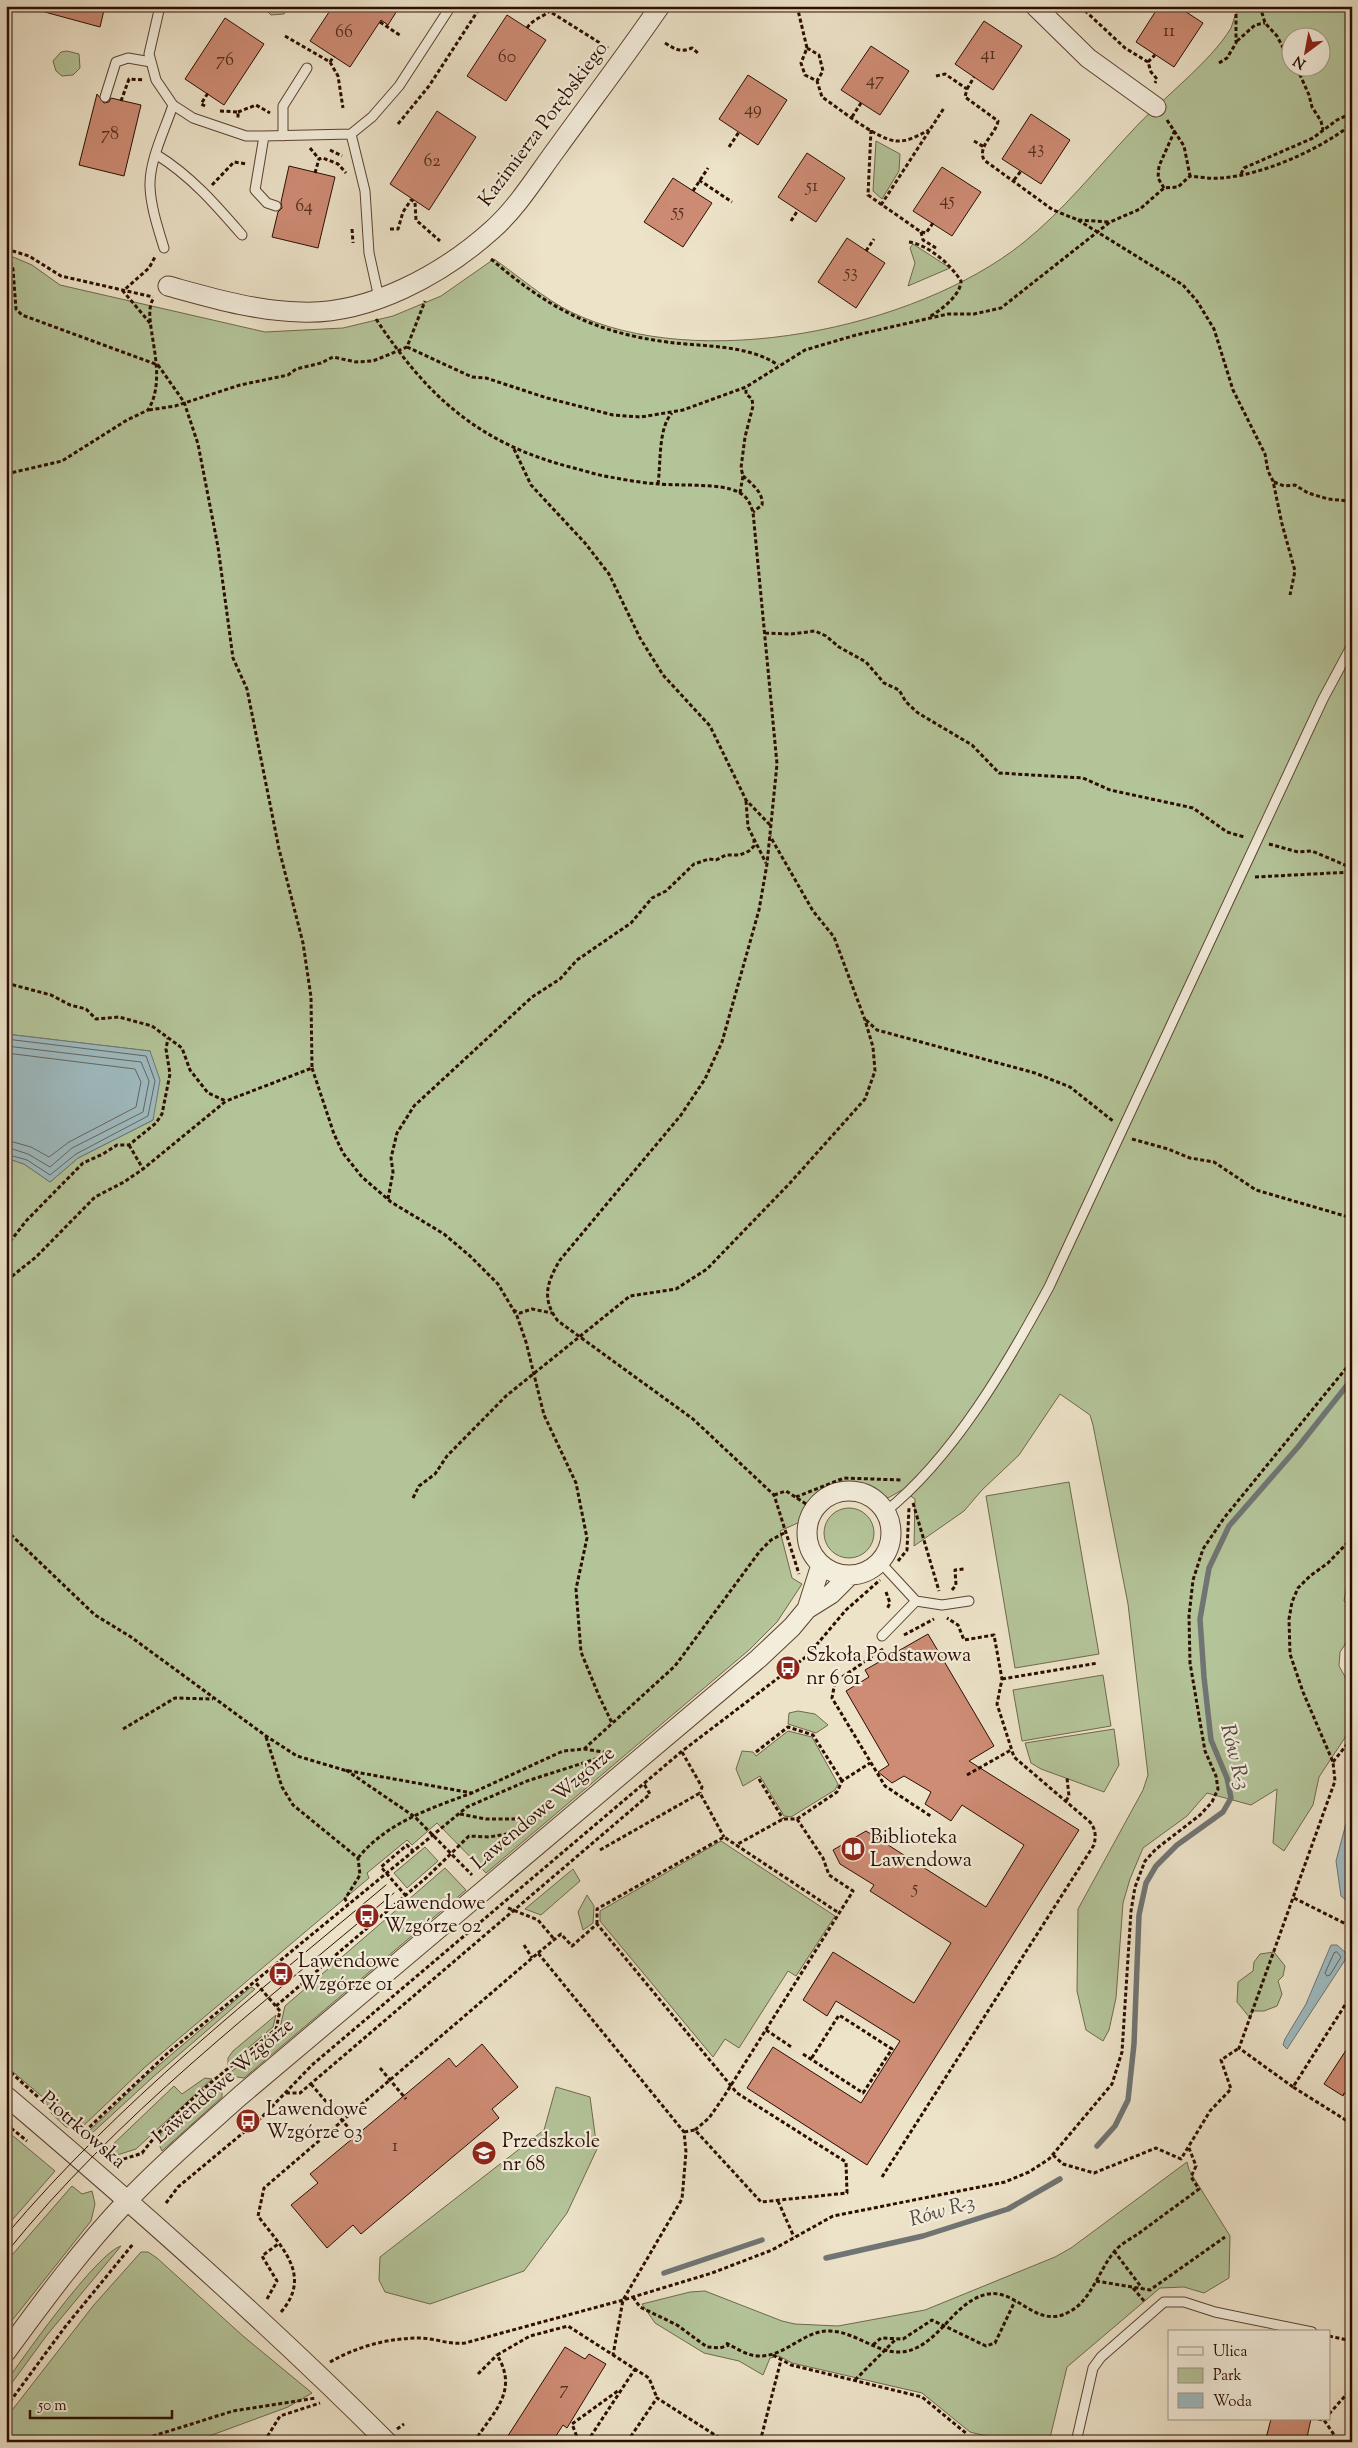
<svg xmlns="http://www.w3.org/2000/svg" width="1358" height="2448" viewBox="0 0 1358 2448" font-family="'Sorts Mill Goudy',serif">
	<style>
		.green { fill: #b4c499; stroke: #70684c; fill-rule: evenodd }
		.water { fill: #9ebbc1; stroke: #707574 }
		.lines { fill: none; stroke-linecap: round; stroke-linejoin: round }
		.shore { stroke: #656460; stroke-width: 1 }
		.stream { stroke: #707574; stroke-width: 5.5 }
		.building { fill: #ce8c75; stroke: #2c0d00 }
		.lane-casing { stroke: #5c4232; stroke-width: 11 }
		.street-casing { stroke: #5c4232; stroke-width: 21 }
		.path { stroke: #2c0d00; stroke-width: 3; stroke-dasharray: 4 2.5; stroke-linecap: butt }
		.lane { stroke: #f3eddc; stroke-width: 9 }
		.street { stroke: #f3eddc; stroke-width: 19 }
		.tram { stroke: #2c0d00; stroke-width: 1 }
		.labels { text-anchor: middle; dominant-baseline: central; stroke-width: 4.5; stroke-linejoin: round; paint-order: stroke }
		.number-label { font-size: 18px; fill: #542d1d }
		.street-label { font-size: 20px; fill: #2c0d00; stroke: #f3eddc }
		.poi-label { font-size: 20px; fill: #2c0d00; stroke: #f3eddc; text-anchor: start }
		.water-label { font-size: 21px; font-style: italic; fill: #544a44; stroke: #f3eddc }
	</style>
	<rect width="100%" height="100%" fill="#ede3c9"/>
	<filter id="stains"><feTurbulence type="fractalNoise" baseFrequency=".004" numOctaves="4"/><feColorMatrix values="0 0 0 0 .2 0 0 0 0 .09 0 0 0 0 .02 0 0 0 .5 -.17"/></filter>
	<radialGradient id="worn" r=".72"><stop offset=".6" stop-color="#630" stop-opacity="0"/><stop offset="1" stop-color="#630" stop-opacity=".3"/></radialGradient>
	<path class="green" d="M262,6h27l-5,8 -13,1z
		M1233,6h119v1551l-8,44 8,7v26l-12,18 -1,14 13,23v38l-33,50 -6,28 -29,46 -11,-8 4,-54 -26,16 -44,-12 -20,23 -44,32 -13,31 -7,24 -7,95 -7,32 -6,11 -17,-11 -9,-39 1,-82 65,-119 5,-15 -20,-171 -35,-179 -3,-10 -30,-21 -41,61 -37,35 -18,21 -50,35 1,-47 -13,-9 -14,8 -17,-11 -17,-5 -20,2 -22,16 -10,21 -22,10 12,47 10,6 -25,38 -28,28 -263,223 -49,-50 -25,22 -5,-5 -40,33 2,5 -225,190 -65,62 -13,-3 -16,-15 -5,-13 -39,-33v-908l18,6 26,18 28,-24 75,-38 -3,-69 -144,-17v-780l26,11 28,20 205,47 78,-4 50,-12 48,-20 53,-37c23,16 52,41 77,53 127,62 344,17 452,-69 41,-33 73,-74 109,-112 28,-31 78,-68 99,-103 2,-5 3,-11 6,-16zM1290,38h30v30h-30z
		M67,51l12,3 1,14 -7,7 -11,1 -6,-5 -3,-10 8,-9z
		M876,141l24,13 -1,17 -17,28 -9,-8z
		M913,244l37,24 -42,18 7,-23 -5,-15z
		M1069,1482l30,172 -84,14 -29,-172z
		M824 1533a25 25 0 1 1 50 0a25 25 0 1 1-50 0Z
		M1103,1675l8,51 -89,15 -9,-51z
		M798,1711l17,3 13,11 -12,8 -28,-9 1,-11z
		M1114,1729l5,36 -15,27 -63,-23 -10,-6 -6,-20z
		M788,1731l24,6 26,47 -3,6 -44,27 -7,-1 -24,-40 -17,10 -7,-17 6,-18 11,1 3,4z
		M721,1841l114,75 -39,60 -8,-5 -49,77 -14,-9 -12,18 -113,-136v-10z
		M425,1847l13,14 -31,27 -13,-15z
		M445,1868l21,22 -222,188 -7,-1 -6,-5 48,-40 6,-26z
		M573,1869l7,12 -39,34 -16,-6z
		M587,1895l7,11 -1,17 -10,7 -5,-18z
		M1274,1952l11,14 -2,10 -5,5 4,13 -5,12 -13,5h-11l-3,7 -13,-16 1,-20 15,-11 1,-9 6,-8z
		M251,1987l4,2 -102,88 -63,58 -3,-2 59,-57z
		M276,2015l-3,12 -45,38v-7l5,-7z
		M205,2078l7,1 -76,70 -22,7 -7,-6 67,-64 8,8z
		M217,2083l5,7v7l-60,54 -4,-9 3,-9z
		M556,2087l34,10 7,52 -30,64 -43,58 -94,33 -45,-12 -6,-12 1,-23 164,-127z
		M6,2130l49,41 -49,56z
		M1187,2162l2,8 41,66 -1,42 -25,15 -20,-6 -24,1 -93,79 -18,75h-39l-40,-10 -48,-39 -130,-30 -13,-7 -9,2 -7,17 -24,-14 -35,-8 -49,-30 -13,-19 48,-12 15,-1 77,30 13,3 43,2 87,-16 130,-53 16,-9z
		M72,2186l10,8 10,-3 3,13 -4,17 -85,107v-66z
		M121,2246l-74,89 -41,56v-9c19,-27 90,-128 115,-136z
		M141,2252h7l9,6 86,78 69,57 -24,14 -95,35h-187v-24l87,-112z"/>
	<path class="water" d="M6,1034l144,17 10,29 -7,40 -75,38 -28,24 -26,-18 -18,-6z
		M1352,1801v42l-4,26 4,15v16l-5,1 -6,-5 -5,-35z
		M1331,1945h6l9,8 1,4 -60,92 -4,-4 2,-6 21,-35z"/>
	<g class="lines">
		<path class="shore" d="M6,1039l140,17 9,25 -7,35 -72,38 -26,21 -23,-15 -21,-6
			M6,1046l135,16 8,19 -6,31 -71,36 -22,19 -22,-13 -22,-7
			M6,1053l129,16 6,13 -5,25 -67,35 -20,15 -18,-10 -25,-7
			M1337,1952l4,5 -11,18 -3,1 -2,-3 9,-20z"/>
		<path class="stream" d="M1097,2146l18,-20 13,-26 6,-56 5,-129 7,-32 10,-17 21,-21 46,-33 8,-14 -4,-20 -16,-38 -7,-63 -4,-58 9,-51 20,-42 69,-79 54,-68
			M826,2258l97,-22 85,-27 52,-30
			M664,2273l98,-33"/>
	</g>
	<path class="building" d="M42,6h63l-5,21 -59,-16z
		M333,6h67l-12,19 -7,-5 -31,47 -40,-26z
		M1159,6h18l26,17 -29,44 -38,-25z
		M507,15l39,25 -40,61 -39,-25z
		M225,18l39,26 -40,61 -39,-26z
		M984,21l38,25 -29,44 -38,-26z
		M871,46l38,25 -29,44 -39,-25z
		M748,75l39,25 -29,45 -39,-26z
		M97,94l7,9 5,-1 2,-4 30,7 -17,71 -45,-11z
		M437,111l39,26 -47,73 -39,-26z
		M1031,114l39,26 -29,44 -39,-25z
		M807,153l38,25 -29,44 -38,-25z
		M289,166l46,11 -17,71 -46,-11 6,-25 4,-4 -1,-6z
		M942,167l39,25 -29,44 -39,-25z
		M673,178l39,25 -29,44 -39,-25z
		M847,238l38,25 -29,45 -38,-26z
		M928,1634l66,112 -25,15 110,69 -212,335 -120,-77 26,-41 88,56 39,-62 -64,-40 -9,15 -24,-16 30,-48 81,51 37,-60 -81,-52 4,-6 -34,-21 -7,-14 33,-19 120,76 38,-62 -62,-40 -11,16 -26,-17 6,-12 -27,-16 -12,7 -14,-11 11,-7 -43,-74 23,-14 -4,-7z
		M1352,2041v57l-8,-5 -1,3 -19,-12z
		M482,2044l36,43 -26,22 7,9 -138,116 -8,-9 -26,23 -36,-43 27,-22 -8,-9 139,-116 7,9z
		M565,2347l20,12 4,-5 17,10 -39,64 -4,-3 -11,17h-48z
		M1271,2419h40l-5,23h-41z"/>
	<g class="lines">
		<defs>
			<path id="lane" d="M160,6l-11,48 7,26 17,25 20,13 53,18h18l87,-2 21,-17 27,-31 52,-80
				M105,97l11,-35 12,-4 23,4
				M351,134l14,57 4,62 10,45
				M264,136l-9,54 12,13 9,3
				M283,136v-30l24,-38
				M157,155c34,21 59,50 85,80
				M164,248c-6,-20 -13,-40 -14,-61 -1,-27 15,-57 23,-82
				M885,1512c69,-55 123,-149 164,-225l274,-588 29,-54
				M880,1562l36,39 26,4 27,-4
				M882,1636l34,-35
				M1076,2442l17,-74 8,-11 63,-55h20l31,10 97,20"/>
			<path id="street" d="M1035,6l53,52 68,49
				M168,286c44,12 87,25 133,26 68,3 142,-38 191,-82 26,-23 45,-55 66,-83 34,-47 69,-93 102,-141
				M807 1533a42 42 0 1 1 84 0a42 42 0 1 1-84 0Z
				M807,1609l14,-44
				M6,2096c131,111 260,225 381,346
				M6,2352c38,-52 77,-105 122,-152 35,-37 74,-70 112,-104l518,-437 34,-32 15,-18 24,-15 18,-18"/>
		</defs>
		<use href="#lane" class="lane-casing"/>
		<use href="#street" class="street-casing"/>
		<path class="path" d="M541,6l67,42
			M797,6l10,42 -6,15 4,12 12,6 5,16c18,12 54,42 74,44 12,1 23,-6 33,-11
			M1080,6l45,42 23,14 3,10 6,7 -2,4
			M1260,6l5,17 12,13 13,25
			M380,22l21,14
			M527,28c7,-11 20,-11 27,-22
			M285,36l45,26 8,14 5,32
			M1237,41l18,-16 10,-2
			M665,43c10,6 15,10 27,5l6,5
			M807,48l12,7 4,16 -6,10
			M330,62l4,-6
			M1148,62l7,-7
			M1219,63l8,-5 9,-15v-37
			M1297,68l12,27 3,12 9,14 2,9
			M936,76l9,-2 22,15 -2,8 33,24c-2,13 -21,25 -14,39l69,50 25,10 32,2
			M967,89l7,-12
			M121,101l8,-22 15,1
			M205,106l-4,-2 7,-11
			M220,111l18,1v7
			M238,112l18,-7 14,8
			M852,117l9,-14
			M1167,120l17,26 6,30
			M398,124l31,-38 52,-80
			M871,130l-3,65 53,37 5,1 7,-10
			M974,141l10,6
			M729,147l10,-15
			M310,148l9,11
			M330,150l12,6
			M315,173l4,-14 4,-1 15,6 8,9
			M1241,174l3,-6 69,-30 24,-18 15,-7
			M699,180l33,22
			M1014,180l7,-9
			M212,185l22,-23 13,2
			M1164,188l-6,-10 1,-12 16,-36
			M693,191l15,-23
			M881,205l63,-97
			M1078,220l105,65 14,16 17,28 19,61 32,64 3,17 5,10 9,43 13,47 -5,24
			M791,221l7,-11
			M352,229l1,14
			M390,229h8l5,-17 8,-12 4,2 1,18 24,21
			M921,232l2,8 13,8
			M909,242c20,3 42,23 52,39 0,14 -21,30 -32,36
			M6,249l7,20 3,40 6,6 136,50 26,37 14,42 20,103 15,111 14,31 32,160 24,94 8,54 1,71 -86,33
			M6,249l23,7 32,20 92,21
			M866,251l8,-12
			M491,259c56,48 101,73 176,83 36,5 80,2 111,23
			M376,319c51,77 102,124 194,148 13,3 26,8 40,10 16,3 33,6 49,7 20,2 63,-1 79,8 9,4 12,11 15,20l24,252 -10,100 -8,46 -37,132 -17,37 -24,36 -121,145c-13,22 -19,39 -2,61l135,98 81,76 25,79
			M150,323l-27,-32 26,-23 6,-11
			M407,347l65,30 14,1 61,20 66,17 28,2 42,-7 63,-23 59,-37 51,-15 92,-21h26l27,-6 109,-86 30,-13 24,-21 14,-1 12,-11c10,1 21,3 31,2 42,-3 98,-28 131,-54
			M149,410l26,-4 65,-21 48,-10 8,-6 25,-6 12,-6 23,5 17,-1 34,-14 18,-46
			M514,449l17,36 54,58 24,31 31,64 23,37 47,51 36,74 25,26
			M6,474l56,-13 65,-41 21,-10c23,-37 -9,-94 6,-112
			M743,476c8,7 21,17 19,29l-9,7
			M1274,482l10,4 11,-1 13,8 20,6 20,2
			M658,484c3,-21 0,-56 14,-71
			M740,493l3,-17 -2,-8 4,-31 8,-31 -1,-7 -6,-5v-7
			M765,633l26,1 24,-3 11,5 13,11 27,15 18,21 15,7 7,12 12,11 54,32 27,28 84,5 27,12 83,18 34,24 17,5
			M746,801l2,26 18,36
			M1269,844l29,8 14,-1 40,17
			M1255,877l97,-5
			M6,983l45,12 19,10 16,4 10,10 23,-2 33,9 30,22 8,22 18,23 18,8 -83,68 -19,13 -29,15 -59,60 -30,24
			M866,1020l11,10 158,43 35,14 43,34
			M312,1068l22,66 9,19 19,24 29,25 53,32 26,22 28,28 19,32 9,26 18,73 32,68 11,55 -11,51 5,63 18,44 13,27
			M1132,1139l36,10 22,9 24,4 42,28 96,28
			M129,1145l14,24
			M388,1199l5,-27 -2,-14 6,-25 17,-27 118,-109 28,-18 17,-19 54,-37 21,-25 14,-7 28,-27 15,-5 7,1 10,-5h14l9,-4 5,-5v-7
			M6,1247l20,-26 57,-58 20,-9 14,-9h12l27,-22 6,-9 8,-40 -4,-25 2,-11
			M513,1310l7,3 12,-4 20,4
			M774,1495l12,-4 28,18
			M796,1497l48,-19 57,2
			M413,1498l6,-12 16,-12 12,-18 59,-60 124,-100 46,-7 31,-20 83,-86 75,-84 10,-28 -2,-24 -8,-27 -31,-83 -21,-26 -43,-75
			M913,1503l26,88
			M6,1530l89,85 36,22 135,99 31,20 47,14 128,23 91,-42 21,-2 32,5
			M898,1561l9,-11 2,-42
			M952,1590l4,-5 -1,-15 9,-1
			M886,1592l4,11 -3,6
			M904,1635l30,-16
			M883,1649l-48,33 -3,16 53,88 47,31
			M1002,1679l96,-16
			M123,1729l52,-31 38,1
			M266,1737l16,50 11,18 65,53 2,17 -15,24 3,5
			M584,1749l91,-83 85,-115 11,-11 15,-8
			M682,1752l20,35 -2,6
			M756,1752l32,-25 25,8 29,46
			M1333,1762l19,-24
			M346,1770l69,47 57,58
			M967,1775l44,-25
			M759,1779l24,40
			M1066,1801l3,-5 -2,-18
			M460,1814l26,5h52
			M797,1819l40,-27 5,-11 28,-18
			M600,1850l100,-57 24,44
			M358,1858c28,-35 73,-50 114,-65
			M406,1896l-25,-29 26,-22 6,6
			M1294,1898l58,29
			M508,1908l30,12 16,19
			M597,1924v-15l127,-72 115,76
			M524,1945l8,13
			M538,1953l23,-19 11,12 25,-22 140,169 109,69 1,31 -86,9 -66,-72 -11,2
			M1352,1994l-59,93 59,37
			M276,2006l151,-129 42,-41 20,1 36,-6
			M766,2030l27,18
			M803,2054l60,39 29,-44 -53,-34 -28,44
			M6,2068l33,30
			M380,2068l26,31
			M311,2084l48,56
			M1293,2087l-54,-39 96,-267 -2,-19 -30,-70 -13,-38 -1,-35 3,-17 6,-14 12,-12 18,-13 24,-25
			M286,2093h14l350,-299 -6,-10
			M6,2124l21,17
			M695,2130l14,-12 14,-20 130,-207 -24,-16 -6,-17 -26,-39h-14l-47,26
			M80,2136l89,-84 298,-245 60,-26 81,-26 1,-2
			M142,2153c37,-49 88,-85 134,-124l4,-18 -24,-28
			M1053,2155l10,9 31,9 62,-25 25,11 29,-48 21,-22 -10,-29 18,-12
			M111,2163l32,-10
			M882,2177l212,-332c2,-9 2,-15 -4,-23l-76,-65 -17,-53 5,-25 -8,-44 -30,5 -6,-15 -11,-7
			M778,2201l16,36
			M166,2203l12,-16 83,-69 51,-53 369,-313 126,-96 39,-46 34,-30
			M1114,2251l28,37
			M1096,2281l54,9 75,-53
			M1133,2288l12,14
			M633,2297l7,10 37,18 30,22 13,1 9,-3
			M267,2299l10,-18 -15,-25 16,-12
			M281,2312c32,-37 0,-65 -23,-96l6,-28 274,-235 146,179 2,20 -4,47 -59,101 -10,55
			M1329,2336l23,5
			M726,2343c10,5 20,12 31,13 28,2 46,-26 73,-25 31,1 55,32 86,17 27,-12 41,-48 72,-54 30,-5 48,36 81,18 22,-11 30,-42 45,-60 5,-7 16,-13 24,-18 20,-15 41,-30 61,-45l-8,-12 5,-11 -7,-18
			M873,2345l8,-7 22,1 29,-19 54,26 9,-3 20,-42
			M773,2355l18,10 131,32 45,37
			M330,2362c26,-15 58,-24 89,-24 16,0 30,7 46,5l158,-43 89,-27 60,-23 61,-34 172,-34 24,-10 20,-13 63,-75 10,-32 9,-141 4,-24 10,-26 11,-12 44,-34 12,-13 6,-13 -2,-13 -11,-25 -15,-88 -1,-47 4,-36 10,-31 21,-31 128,-157
			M478,2374l19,-19
			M855,2380l41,-41
			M6,2407l59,-80 68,-83
			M1329,2414l23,-26
			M1318,2419l6,1 15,22
			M397,2429l7,-5
			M134,2442l99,-31 83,-13
			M264,2442l16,-26 40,-13
			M474,2442c20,-31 45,-51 23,-87l33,-19 38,-10 81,52 8,20
			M579,2442l-7,-18 47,-34
			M587,2442l48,-73
			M627,2442l30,-44 69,44
			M760,2442l21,-82"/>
		<use href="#lane" class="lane"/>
		<use href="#street" class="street"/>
		<path class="tram" d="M6,2235c112,-133 248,-239 380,-350
			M6,2253c111,-138 253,-246 388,-360"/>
	</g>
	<defs>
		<symbol id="bus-disc" viewBox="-11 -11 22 22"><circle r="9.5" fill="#8f2418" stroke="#f3eddc"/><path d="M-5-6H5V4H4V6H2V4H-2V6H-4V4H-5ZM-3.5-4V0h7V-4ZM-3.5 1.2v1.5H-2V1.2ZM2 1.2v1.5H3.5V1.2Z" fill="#fff"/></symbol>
		<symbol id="library-disc" viewBox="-11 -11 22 22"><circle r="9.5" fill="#8f2418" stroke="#f3eddc"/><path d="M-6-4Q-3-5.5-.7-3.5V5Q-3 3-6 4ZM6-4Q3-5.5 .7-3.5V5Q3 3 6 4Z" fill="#fff"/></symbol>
		<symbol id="school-disc" viewBox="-11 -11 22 22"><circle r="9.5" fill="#8f2418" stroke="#f3eddc"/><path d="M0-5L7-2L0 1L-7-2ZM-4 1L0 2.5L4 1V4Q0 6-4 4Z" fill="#fff"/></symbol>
	</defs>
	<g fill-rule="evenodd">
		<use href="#bus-disc" x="774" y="1654" width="28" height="28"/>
		<use href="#library-disc" x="839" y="1835" width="28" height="28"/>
		<use href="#bus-disc" x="353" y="1902" width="28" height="28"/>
		<use href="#bus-disc" x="267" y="1960" width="28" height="28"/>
		<use href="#bus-disc" x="234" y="2107" width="28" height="28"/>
		<use href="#school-disc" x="470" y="2139" width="28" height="28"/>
	</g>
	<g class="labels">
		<g class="number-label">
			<text x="1169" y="32">11</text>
			<text x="344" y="33">66</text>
			<text x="988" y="55">41</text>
			<text x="507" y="58">60</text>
			<text x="225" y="61">76</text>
			<text x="875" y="81">47</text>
			<text x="753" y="110">49</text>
			<text x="110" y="135">78</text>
			<text x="1036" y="149">43</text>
			<text x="432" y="162">62</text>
			<text x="812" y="187">51</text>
			<text x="947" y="201">45</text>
			<text x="304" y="207">64</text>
			<text x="678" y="212">55</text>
			<text x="851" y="273">53</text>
			<text x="915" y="1889">5</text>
			<text x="395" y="2147">1</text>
			<text x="564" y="2390">7</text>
		</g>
		<g class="street-label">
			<text transform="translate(544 125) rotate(-53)">Kazimierza Porębskiego</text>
			<text transform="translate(544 1809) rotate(-40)">Lawendowe Wzgórze</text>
			<text transform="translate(224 2082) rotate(-41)">Lawendowe Wzgórze</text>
			<text transform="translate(82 2131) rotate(41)">Piotrkowska</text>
		</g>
		<g class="poi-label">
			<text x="806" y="1656">Szkoła Podstawowa<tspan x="806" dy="23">nr 6 01</tspan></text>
			<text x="870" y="1838">Biblioteka<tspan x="870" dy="23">Lawendowa</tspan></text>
			<text x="384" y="1904">Lawendowe<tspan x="384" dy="23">Wzgórze 02</tspan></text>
			<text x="298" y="1962">Lawendowe<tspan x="298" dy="23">Wzgórze 01</tspan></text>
			<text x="266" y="2110">Lawendowe<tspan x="266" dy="23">Wzgórze 03</tspan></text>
			<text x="502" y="2142">Przedszkole<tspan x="502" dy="23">nr 68</tspan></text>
		</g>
		<g class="water-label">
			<text transform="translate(1234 1757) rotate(76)">Rów R-3</text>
			<text transform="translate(942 2212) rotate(-16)">Rów R-3</text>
		</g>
	</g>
	<rect width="1358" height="2448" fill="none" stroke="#ede3c9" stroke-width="25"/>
	<rect x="8" y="8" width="1343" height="2433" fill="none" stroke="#2c0d00" stroke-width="2.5"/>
	<rect x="12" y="12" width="1333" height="2423" fill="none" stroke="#2c0d00"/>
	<rect x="1168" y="2330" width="162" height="90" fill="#f3eddc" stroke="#a39384"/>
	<rect x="1178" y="2347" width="25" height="8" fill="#f3eddc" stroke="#a39384"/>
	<text x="1213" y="2356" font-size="15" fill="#2c0d00">Ulica</text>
	<rect x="1178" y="2368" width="25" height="15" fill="#b4c499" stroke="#a39384"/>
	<text x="1213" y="2380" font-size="15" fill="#2c0d00">Park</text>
	<rect x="1178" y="2393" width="25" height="15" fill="#9ebbc1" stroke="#a39384"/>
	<text x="1213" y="2406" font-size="15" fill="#2c0d00">Woda</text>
	<g transform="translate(1306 52) rotate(212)"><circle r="24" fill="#f3eddc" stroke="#a39384"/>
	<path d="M0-4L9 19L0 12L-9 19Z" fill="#8f2418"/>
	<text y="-8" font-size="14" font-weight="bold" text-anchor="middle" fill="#2c0d00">N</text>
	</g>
	<path d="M30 2410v8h142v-8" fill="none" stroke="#2c0d00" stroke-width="2.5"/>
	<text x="38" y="2410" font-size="15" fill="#2c0d00" stroke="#f3eddc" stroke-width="4" paint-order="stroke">50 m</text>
	<rect width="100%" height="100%" filter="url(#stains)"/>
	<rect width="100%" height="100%" fill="url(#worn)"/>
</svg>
